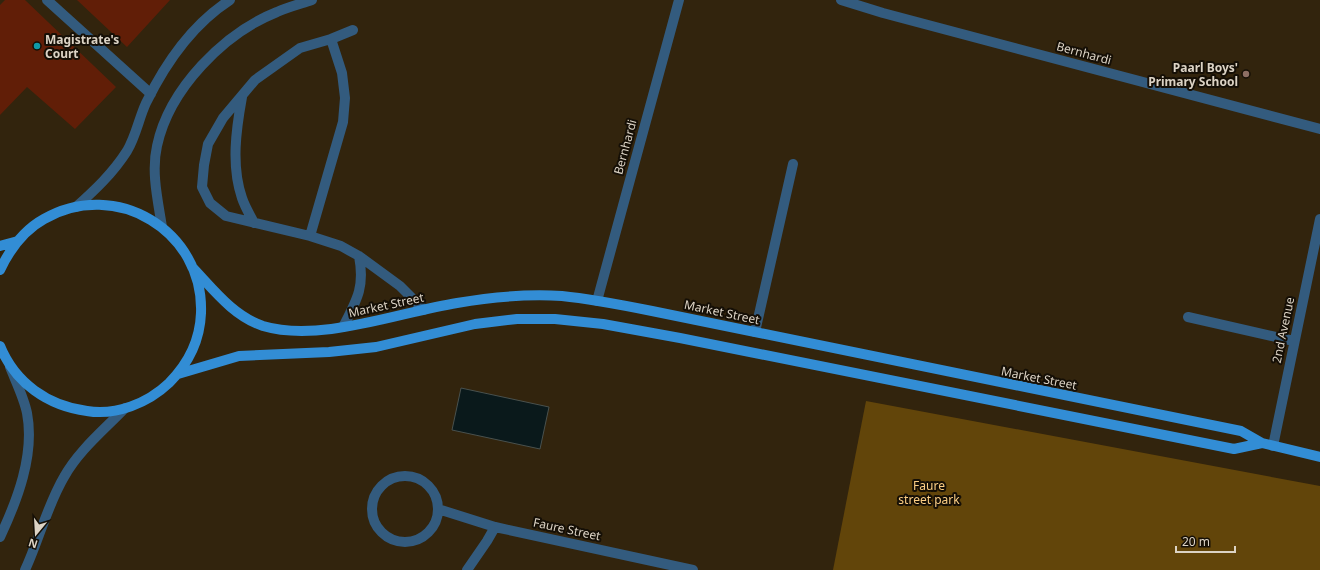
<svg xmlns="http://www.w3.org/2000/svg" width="1320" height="570" viewBox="0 0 1320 570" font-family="'Noto Sans',sans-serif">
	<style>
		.green { fill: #62450a }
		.water { fill: #0a191b; stroke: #49514e }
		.building { fill: #611e07 }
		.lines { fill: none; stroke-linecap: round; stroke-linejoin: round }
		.minor { stroke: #335b7e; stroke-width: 10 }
		.major { stroke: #328dd5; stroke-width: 10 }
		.culture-dot { fill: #0f9aa8; stroke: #150f06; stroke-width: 1.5 }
		.education-dot { fill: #8d6e63; stroke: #150f06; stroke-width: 1.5 }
		.labels { text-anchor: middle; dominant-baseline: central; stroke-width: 4; stroke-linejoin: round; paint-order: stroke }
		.poi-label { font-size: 12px; font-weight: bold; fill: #dcd3c5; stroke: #150f06; text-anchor: start }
		.street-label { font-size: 12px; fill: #dcd3c5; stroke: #150f06 }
		.park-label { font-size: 12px; fill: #fcce84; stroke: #150f06 }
	</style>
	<rect width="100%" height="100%" fill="#32240d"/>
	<path class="green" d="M866,401l454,85v84h-487z"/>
	<path class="water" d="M461,388l88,19 -9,42 -88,-19z"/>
	<path class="building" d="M5,0h20l91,87 -41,42 -48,-42 -27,28v-110z
		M77,0h93l-43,47z"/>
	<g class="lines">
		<path class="minor" d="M47,0l104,94
			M841,0l42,13 437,116
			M353,30l-22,9 -31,9 -45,32 -32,38 -15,26 -4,21 -2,22 8,16 16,13 84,20 31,10 18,10 41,30 24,24
			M242,97c-6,33 -11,69 0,101 3,9 8,17 12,25
			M76,207c19,-17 37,-34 51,-56 9,-15 12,-33 19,-48 19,-39 47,-79 84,-103
			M162,227c-4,-26 -11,-55 -5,-81 12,-57 67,-113 120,-134 11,-5 23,-8 35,-12
			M310,236l33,-114 2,-24 -3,-25 -11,-34
			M597,301l82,-301
			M1188,317l106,24
			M343,327c14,-27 22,-40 16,-71
			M755,332l38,-168
			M1273,446l47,-227
			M372 509a33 33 0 1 1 66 0a33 33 0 1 1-66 0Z
			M438,509l57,18 198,43
			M0,537c17,-36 35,-82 27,-124 -3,-15 -11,-31 -17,-46
			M25,570c14,-30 22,-64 39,-93 15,-27 40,-47 61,-69
			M467,570l20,-29 8,-14"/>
		<path class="major" d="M0,246l18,-5
			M192,267c21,22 41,49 71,59 57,17 137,-14 194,-23 34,-6 71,-9 105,-7 30,3 60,9 90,15l589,120 21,12 58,14
			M0,270c10,-21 24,-40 44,-51 72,-41 160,12 157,94 -1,27 -13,51 -32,70 -21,20 -53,33 -82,28 -39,-5 -72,-28 -87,-65
			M178,374l61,-18 90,-4 47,-5 99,-23 42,-5h38l48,5 77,14 554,111 28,-6"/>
	</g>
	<circle class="culture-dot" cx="37" cy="46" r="4"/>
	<circle class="education-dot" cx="1246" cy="74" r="4"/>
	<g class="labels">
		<g class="poi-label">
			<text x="45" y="39">Magistrate's<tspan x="45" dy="14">Court</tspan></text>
			<text x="1238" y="67" text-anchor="end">Paarl Boys'<tspan x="1238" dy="14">Primary School</tspan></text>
		</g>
		<g class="street-label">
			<text transform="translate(1084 53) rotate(15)">Bernhardi</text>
			<text transform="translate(625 147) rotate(-75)">Bernhardi</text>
			<text transform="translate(386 305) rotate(-12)">Market Street</text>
			<text transform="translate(722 312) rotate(12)">Market Street</text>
			<text transform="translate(1283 330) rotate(-78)">2nd Avenue</text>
			<text transform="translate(1039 378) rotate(11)">Market Street</text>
			<text transform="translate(567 529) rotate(12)">Faure Street</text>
		</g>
		<g class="park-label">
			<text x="929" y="485">Faure<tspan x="929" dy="14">street park</tspan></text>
		</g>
	</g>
	<g transform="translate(36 534) rotate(198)" stroke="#150f06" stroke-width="3" paint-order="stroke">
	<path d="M0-3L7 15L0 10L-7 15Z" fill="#dcd3c5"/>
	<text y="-6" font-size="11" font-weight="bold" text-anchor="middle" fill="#dcd3c5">N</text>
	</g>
	<path d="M1176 546v6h59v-6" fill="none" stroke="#dcd3c5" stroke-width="2"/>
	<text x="1182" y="546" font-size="12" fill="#dcd3c5" stroke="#150f06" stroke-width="3" paint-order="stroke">20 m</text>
</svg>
